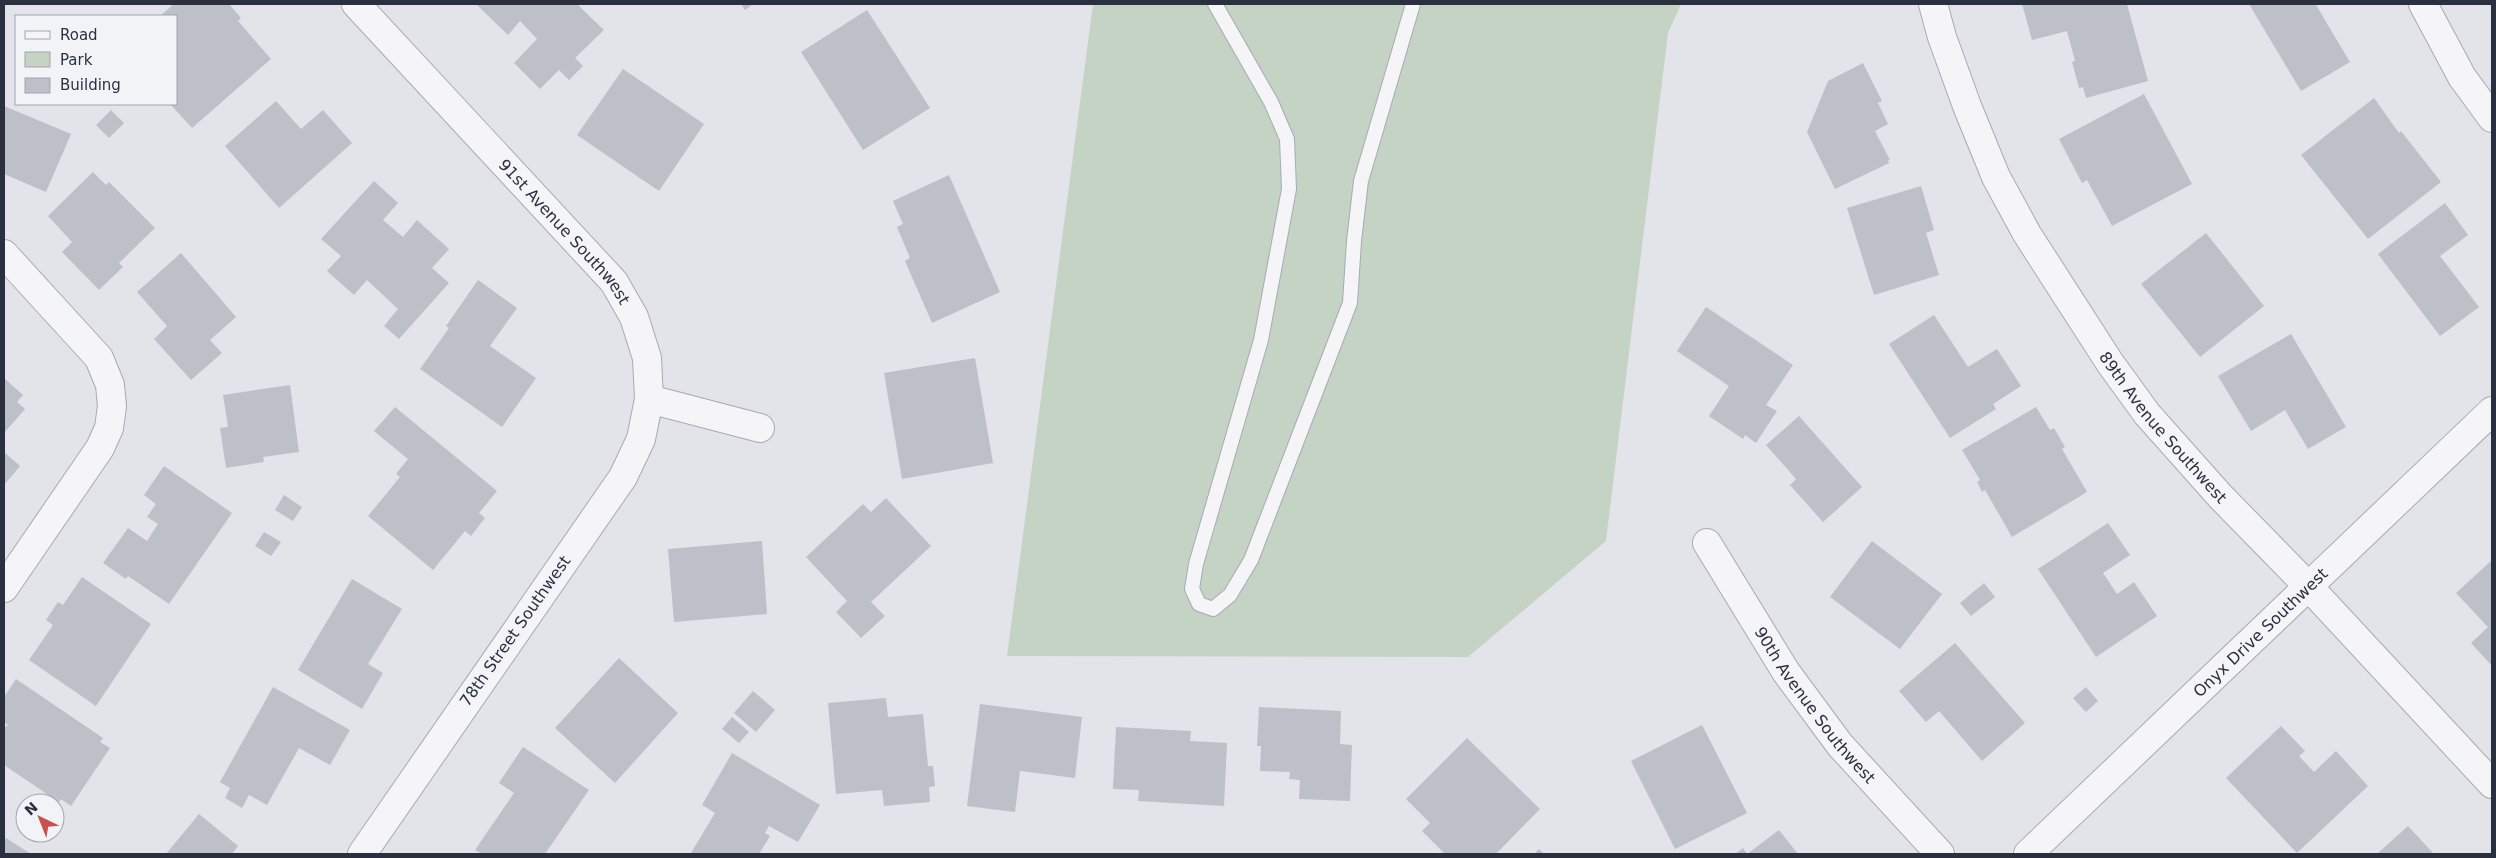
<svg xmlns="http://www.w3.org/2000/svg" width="2496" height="858" viewBox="0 0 2496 858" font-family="'DejaVu Sans',sans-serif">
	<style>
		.green { fill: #c5d3c4 }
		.building { fill: #bdbfc9 }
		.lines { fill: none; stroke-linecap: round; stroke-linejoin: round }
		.service-casing { stroke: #a7aab4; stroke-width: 16 }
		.minor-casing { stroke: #a7aab4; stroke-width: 30 }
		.tertiary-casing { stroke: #a7aab4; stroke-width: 30 }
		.service { stroke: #f5f5f8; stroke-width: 14 }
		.minor { stroke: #f5f5f8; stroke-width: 28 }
		.tertiary { stroke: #f5f5f8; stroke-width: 28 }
		.labels { text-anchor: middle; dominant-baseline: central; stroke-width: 4.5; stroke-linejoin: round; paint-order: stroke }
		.street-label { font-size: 16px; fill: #2b3041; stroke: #f2f3f7 }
	</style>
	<rect width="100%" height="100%" fill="#e2e4ea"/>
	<path class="green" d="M1093,4h588l-13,29 -62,508 -138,116 -461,-1z"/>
	<path class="building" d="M174,4h55l12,14 -3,3 33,38 -79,69 -22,-24h6v-88h-16z
		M479,4h98l27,26 -29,28 8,8 -14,14 -10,-10 -19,19 -26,-26 23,-24 -17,-18 -12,14 -31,-30z
		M741,4h12l-8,6z
		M2022,4h105l21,77 -62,17 -3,-11 -4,1 -7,-26 3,-1 -8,-30 -35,9z
		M2249,4h70l-3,1 34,57 -49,29z
		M867,10l63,98 -67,42 -62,-98z
		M1863,63l19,38 -4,2 10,21 -13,7 15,29h-2l1,3 -54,26 -28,-57 21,-51z
		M623,69l81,55 -45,67 -82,-56z
		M2144,94l48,90 -80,42 -25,-46 -5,3 -23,-44z
		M2374,98l25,35 2,-2 40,51 -73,57 -67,-84z
		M276,101l25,28 22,-19 29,33 -73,65 -54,-62z
		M4,106l67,28 -25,58 -42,-18z
		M111,110l13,13 -15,15 -13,-13z
		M93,172l13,13 3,-3 46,46 -36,35 4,4 -24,23 -37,-38 10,-10 -24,-26z
		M949,175l51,117 -68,31 -27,-62 5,-3 -13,-31 6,-3 -10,-23z
		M374,181l24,22 -15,17 20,17 14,-17 32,29 -17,19 17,15 -50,56 -15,-13 14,-17 -31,-29 -13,15 -27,-24 14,-15 -20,-17z
		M1921,186l13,44 -8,3 13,42 -65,20 -27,-87z
		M2445,203l23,32 -28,21 39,51 -39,29 -62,-82z
		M2206,233l58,73 -64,51 -59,-73z
		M181,253l55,64 -26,23 12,13 -31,27 -37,-41 13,-13 -30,-34z
		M478,280l39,28 -27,38 46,32 -34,49 -82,-58 29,-41 -3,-2z
		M1706,307l87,58 -27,40 11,6 -21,32 -11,-8 -2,4 -34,-23 20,-30 -52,-35z
		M1934,315l34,52 29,-18 24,37 -28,18 3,5 -46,29 -61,-94z
		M2291,334l55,93 -38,22 -23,-39 -34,21 -33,-55z
		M975,358l18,105 -91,16 -18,-106z
		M4,378l19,17 -6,7 8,7 -21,24z
		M290,385l9,67 -36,5 1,5 -38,6 -6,-40 8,-1 -5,-32z
		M395,407l102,84 -18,22 6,5 -14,18 -6,-5 -32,39 -65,-54 32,-39 -4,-3 12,-15 -34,-28z
		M2036,407l14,23 4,-2 11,19 -3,2 25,43 -75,45 -27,-47 -3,2 -5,-10 3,-2 -18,-30z
		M1799,416l63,71 -39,35 -33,-37 6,-6 -30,-34z
		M4,452l16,14 -16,19z
		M164,466l68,47 -63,91 -41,-28 -2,3 -23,-16 25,-35 19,13 11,-17 -11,-7 9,-13 -12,-9z
		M284,495l18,12 -9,14 -18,-11z
		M886,498l45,48 -60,56 14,14 -24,22 -25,-26 11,-11 -41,-44 57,-53 8,8z
		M2108,523l22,32 -27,18 14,21 17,-12 23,34 -61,41 -58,-88z
		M264,532l17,10 -10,14 -16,-10z
		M762,541l5,73 -93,8 -6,-73z
		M1872,541l70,53 -42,55 -70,-52z
		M2492,560v106l-21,-23 17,-16 -32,-34z
		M82,577l69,47 -55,82 -67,-46 24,-35 -7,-5 12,-18 5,3z
		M352,579l50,30 -34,55 15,9 -21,36 -64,-39z
		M1984,583l11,14 -24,19 -11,-13z
		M1955,643l70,80 -43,38 -43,-50 -13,11 -27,-31z
		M619,658l59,55 -63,70 -60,-55z
		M16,679l87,59 -3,4 10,6 -39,58 -10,-7 -2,3 -55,-37v-37l4,-3 -4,-3v-25z
		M273,687l77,43 -20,35 -31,-17 -32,57 -18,-10 -7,13 -17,-10 5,-10 -10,-6z
		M2086,687l12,14 -12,11 -13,-14z
		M753,691l22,19 -19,22 -22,-19z
		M886,698l2,19 35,-3 5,52h5l2,20 -6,1 1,15 -46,4 -2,-16 -46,4 -8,-91z
		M980,704l102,13 -7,61 -55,-7 -5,41 -48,-6z
		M1259,707l82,4 -1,33 12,1 -2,56 -51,-2 1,-19 -11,-1 1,-7 -30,-1 1,-25h-4z
		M732,717l17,15 -10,11 -17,-14z
		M1702,725l45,88 -72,36 -44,-88z
		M2281,726l24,25 -6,5 15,16 22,-21 32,35 -71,67 -71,-75z
		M1116,727l75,4 -1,10 37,2 -3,63 -86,-5 1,-11 -26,-1z
		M1467,738l73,71 -44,45h-51l-23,-23 8,-8 -24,-24z
		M523,747l66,43 -44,64h-63l-7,-4 39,-57 -15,-10z
		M732,753l88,52 -22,37 -29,-16 -4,7 5,3 -11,18 -68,-1 24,-40 -13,-8z
		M199,814l39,32 -6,8h-66z
		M2408,826l26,28h-57z
		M1779,830l19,24h-63l8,-6 4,6z
		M6,838l25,16h-27v-13z
		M1539,849l5,5h-10z"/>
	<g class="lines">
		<defs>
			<path id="service" d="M1215,4l56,98 16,37 2,50 -28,151 -65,224 -4,25 7,15 14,5 17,-14 21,-35 99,-257 4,-62 7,-60 52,-177"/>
			<g id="minor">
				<path id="s1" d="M1933,4l9,33 25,69 29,71 31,57 83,129 37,51 73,82 89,91 183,197"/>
				<path d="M2423,4l39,73 30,41"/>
				<path d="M4,254l95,104 11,27 2,21 -3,22 -9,20 -96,140"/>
				<path d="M649,399l111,29"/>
				<path id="s2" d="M1707,543l79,129 54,73 100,109"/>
			</g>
			<g id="tertiary">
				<path id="s3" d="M356,4l258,278 20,35 13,41 2,41 -8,40 -18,38 -261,377"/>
				<path id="s4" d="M2028,854l464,-443"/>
			</g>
		</defs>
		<use href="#service" class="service-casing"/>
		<use href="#minor" class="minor-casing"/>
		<use href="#tertiary" class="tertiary-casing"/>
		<use href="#service" class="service"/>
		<use href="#minor" class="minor"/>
		<use href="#tertiary" class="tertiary"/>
	</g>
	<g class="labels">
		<g class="street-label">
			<text stroke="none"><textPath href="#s3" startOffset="309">91st Avenue Southwest</textPath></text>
			<text stroke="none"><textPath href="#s1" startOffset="486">89th Avenue Southwest</textPath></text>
			<text transform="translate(515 631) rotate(-55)">78th Street Southwest</text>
			<text stroke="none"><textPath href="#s4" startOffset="321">Onyx Drive Southwest</textPath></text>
			<text stroke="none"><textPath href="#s2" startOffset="195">90th Avenue Southwest</textPath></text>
		</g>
	</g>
	<rect width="2496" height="858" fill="none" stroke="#2b3041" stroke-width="10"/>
	<rect x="15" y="15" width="162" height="90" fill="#f2f3f7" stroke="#a2a5ae"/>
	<rect x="25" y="31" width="25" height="8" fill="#f5f5f8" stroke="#a2a5ae"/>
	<text x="60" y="40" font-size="15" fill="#2b3041">Road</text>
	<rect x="25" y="52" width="25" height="15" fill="#c5d3c4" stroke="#a2a5ae"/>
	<text x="60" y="65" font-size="15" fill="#2b3041">Park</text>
	<rect x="25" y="78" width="25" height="15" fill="#bdbfc9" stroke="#a2a5ae"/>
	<text x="60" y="90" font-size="15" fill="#2b3041">Building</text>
	<g transform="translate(40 818) rotate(317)"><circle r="24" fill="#f2f3f7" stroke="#a2a5ae"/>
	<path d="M0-4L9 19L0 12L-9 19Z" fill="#c65150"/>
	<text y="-8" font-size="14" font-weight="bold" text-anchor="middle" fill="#2b3041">N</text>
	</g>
</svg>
